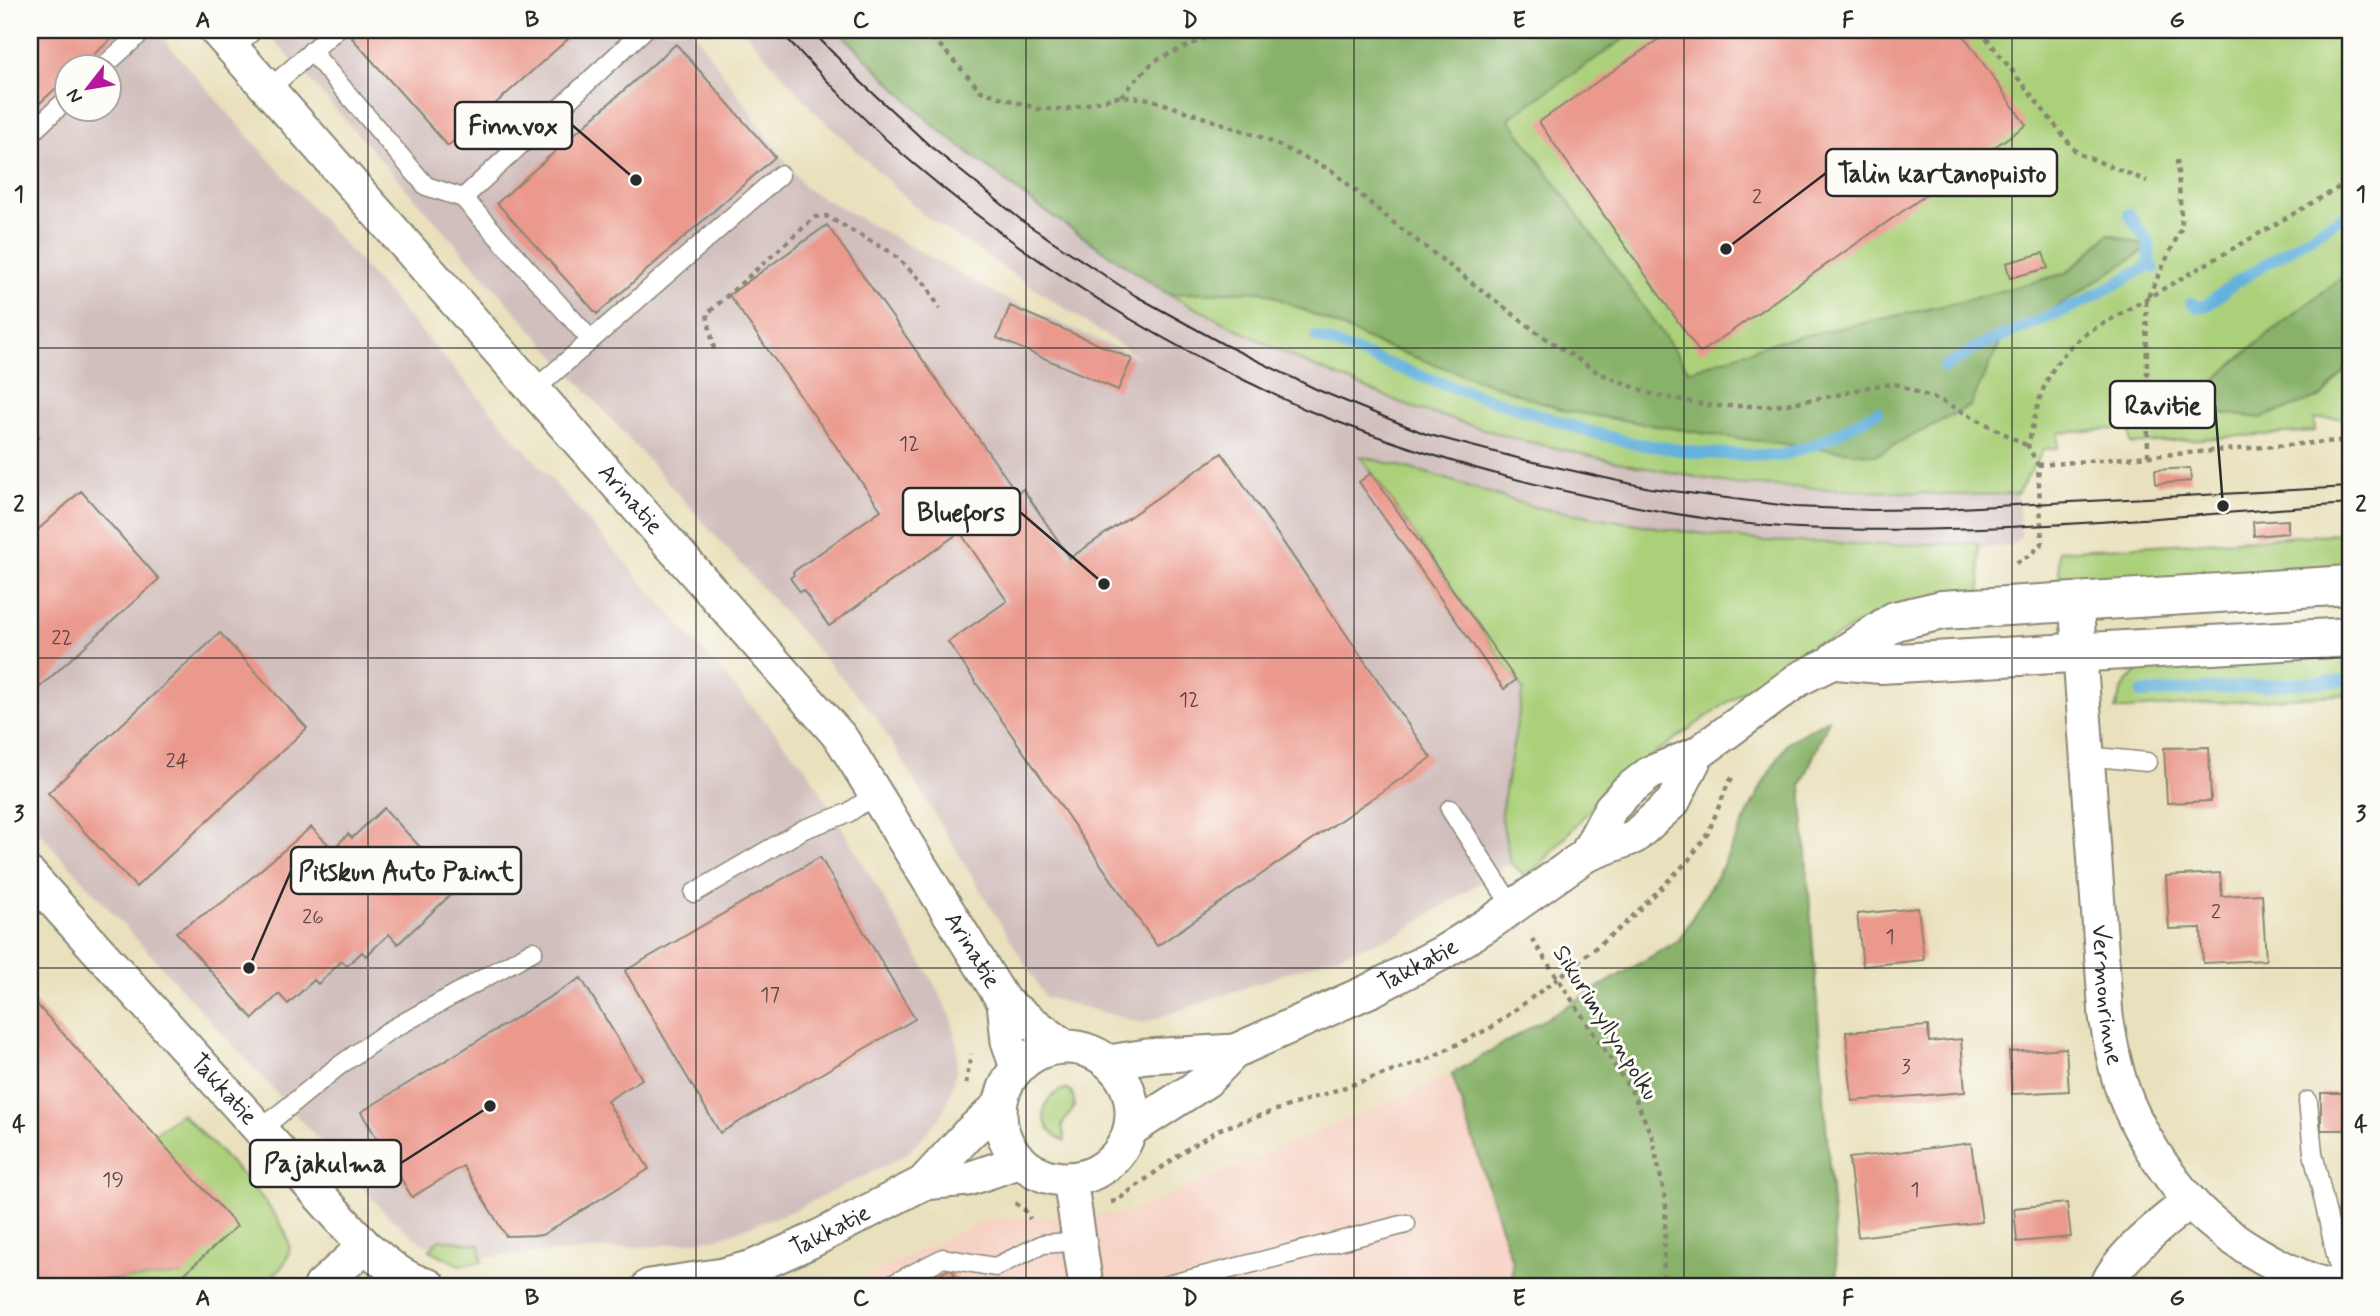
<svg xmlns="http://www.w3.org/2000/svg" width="2380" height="1316" viewBox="0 0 2380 1316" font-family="Mynerve,sans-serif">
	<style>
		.built { fill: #f6d2c4 }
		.industrial { fill: #d1bfbe; fill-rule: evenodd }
		.green { fill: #abd07a; stroke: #6b7e52; stroke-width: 2 }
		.forest { fill: #88b26a; stroke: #5a6e4a; stroke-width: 2 }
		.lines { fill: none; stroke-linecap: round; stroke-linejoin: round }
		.stream { stroke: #63b1dd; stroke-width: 12 }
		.building { fill: #eb998d }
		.lane-casing { stroke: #8a8674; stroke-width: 21 }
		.street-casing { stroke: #8a8674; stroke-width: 37 }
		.secondary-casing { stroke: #8a8674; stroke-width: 42 }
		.path { stroke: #8a8674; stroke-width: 4.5; stroke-dasharray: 5 5; stroke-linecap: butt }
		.lane { stroke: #fff; stroke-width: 18 }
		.street { stroke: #fff; stroke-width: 33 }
		.secondary { stroke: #fff; stroke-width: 38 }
		.tram { stroke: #2b2b2b; stroke-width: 2 }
		.grid { fill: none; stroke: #2b2b2b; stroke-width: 2; stroke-opacity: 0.55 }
		.labels { text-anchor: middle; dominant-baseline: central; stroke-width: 6; stroke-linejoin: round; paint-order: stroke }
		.number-label { font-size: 21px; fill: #5b4644 }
		.street-label { font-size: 24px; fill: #2b2b2b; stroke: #fdfcf7 }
		.leader { fill: none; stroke: #2b2b2b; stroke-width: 2.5 }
		.callout-dot { fill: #2b2b2b; stroke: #fdfcf7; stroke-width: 2.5 }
		.callout { fill: #fdfcf7; stroke: #2b2b2b; stroke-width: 2.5 }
		.callout-label { font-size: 26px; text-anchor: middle; font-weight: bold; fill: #2b2b2b }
		.neatline { fill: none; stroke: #2b2b2b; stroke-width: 2.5 }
		.grid-label { font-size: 23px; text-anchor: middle; font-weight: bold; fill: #2b2b2b }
	</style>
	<rect width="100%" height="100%" fill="#fdfcf7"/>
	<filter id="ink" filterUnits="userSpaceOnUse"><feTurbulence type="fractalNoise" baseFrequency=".0143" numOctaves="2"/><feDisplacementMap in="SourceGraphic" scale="14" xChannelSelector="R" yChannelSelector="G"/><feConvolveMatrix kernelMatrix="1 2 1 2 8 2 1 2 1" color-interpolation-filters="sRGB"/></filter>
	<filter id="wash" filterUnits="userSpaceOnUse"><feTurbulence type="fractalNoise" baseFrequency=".00686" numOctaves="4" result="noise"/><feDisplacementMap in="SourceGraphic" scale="28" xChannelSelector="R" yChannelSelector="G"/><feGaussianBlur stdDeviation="1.57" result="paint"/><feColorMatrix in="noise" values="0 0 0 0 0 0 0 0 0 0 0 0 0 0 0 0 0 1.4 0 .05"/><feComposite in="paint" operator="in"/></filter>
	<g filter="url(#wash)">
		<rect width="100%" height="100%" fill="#e9e1be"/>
		<path class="built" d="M1452,1074l60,188v24h-667l144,-68 136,-4z"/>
		<path class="industrial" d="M30,30h125l652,739 132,223 12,25 6,26v23l-6,27 -10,23 -32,36 -22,13 -95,46 -75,27 -60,8 -170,11 -22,-2 -42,-11 -34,-27 -359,-395zM66,66h42v42h-42z
			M265,30h427l113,158 199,110 137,61 -217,-144 -111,-105 -70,-80h95l94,94 104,81 595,260 103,19 223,11 60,-1 4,42 -10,10 -33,2v-5l-86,2 -128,-4 -91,-11 -139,-23 -104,-33 -69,-17 162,233 -22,123 9,50 -111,71 -256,89 -98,-26 -171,-283z"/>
		<path class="green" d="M838,30h1512v387l-36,2 1,12 -185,13v-16l-72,5v15l-14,1 -27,45 -60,1 -223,-11 -103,-19 -115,-26 -105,-32 -115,-48 -128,-65 -132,-89 -104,-81z
			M1360,456l70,18 104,33 139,23 91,11 128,4 86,-2 3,48 -105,23 -121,69 -127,89 -27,25 -62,69 -13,10 -16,-13 -9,-50 22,-123z
			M2350,533v36l-290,18 -2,-36z
			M2350,651v43l-235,16c7,-25 13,-34 35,-46z
			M1066,1089l5,2c8,18 -1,20 -9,34l3,16c-27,-10 -29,-45 1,-52z
			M181,1113c23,24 115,107 108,139 -4,17 -18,26 -32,34h-227l152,-11 -28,-141z
			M439,1239l41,6 2,17 -23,3 -29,-15z"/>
		<path class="forest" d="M838,30h799l-128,88 180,253 86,-29 181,-39 111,-30 42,-39 41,13 -150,96 -30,63 -94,49 -150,-18 -160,-26 -186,-66 -118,-54 -94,3 -132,-89 -104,-81z
			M2350,271v94l-29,32 -61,21 -56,-7 4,-18 9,-15 46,-40z
			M1829,719l-28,67 37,500h-326v-24l-60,-188 227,-134 43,-73 42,-86 24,-39z"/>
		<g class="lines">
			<path class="stream" d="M2129,214l20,30 1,21
				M2191,303l7,4 9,-2 28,-22 115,-71
				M1316,337l118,44 154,50 44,12 68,10 80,3 39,-13 58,-31
				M1944,368l33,-21 106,-45 67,-37 4,3
				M2142,693l208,-13"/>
		</g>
		<g id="blocks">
			<path class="building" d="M30,30h85l3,3 -37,33h-15v13l-36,33z
				M361,30h217l-130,116 -96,-108z
				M1672,30h288l66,95 -326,228 -161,-231z
				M676,44l99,113 -178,157 -100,-111z
				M827,225l190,268 6,-4 47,69 152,-105 209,305 -274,188 -209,-304 59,-41 -47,-69 -131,94 -26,-36 -3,2 -10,-14 4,-3 -1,-3 88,-62 -152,-215z
				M2043,253l5,15 -38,10 -4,-15z
				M1010,306l122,53 -14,31 -121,-52z
				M30,427l9,10 -9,9z
				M2190,468l1,13 -35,3 -1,-14z
				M1371,473l145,207 -12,9 -145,-207z
				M81,491l78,88 -129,117v-159z
				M2288,520v13l-34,3 -1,-14z
				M220,633l87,95 -171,159 -88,-94z
				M2209,747l2,54 -44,2 -3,-55z
				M384,808l74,80 -60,56 -9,-10 -23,22 -4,-4 -15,14 -5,-5 -24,23 -4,-4 -26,24 -9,-10 -26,25 -77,-87 47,-30 88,-75 22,22 15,-15 4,4z
				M820,857l95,162 -195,114 -95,-162z
				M2220,873l2,23 40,-2 4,66 -63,3 -2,-35 -32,1 -3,-53z
				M1918,908l6,52 -61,6 -6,-52z
				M581,978l61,101 -35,22 42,68 -107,66 -36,1 -43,-70 -51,31 -51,-85z
				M30,997l207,229 -54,49 -153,10z
				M1928,1026l1,16 32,-3 4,53 -113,9 -6,-69z
				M2066,1048l3,43 -57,3 -3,-42z
				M2321,1093h29v37h-29z
				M1971,1143l11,79 -124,15 -9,-79z
				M2067,1203l4,34 -54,5 -3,-34z
				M951,1268l10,18h-42z"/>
		</g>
	</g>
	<g filter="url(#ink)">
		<use href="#blocks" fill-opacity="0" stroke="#8a8674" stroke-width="2"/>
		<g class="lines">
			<defs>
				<path id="lane" d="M233,48l21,-18
					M311,51l115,135 37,12 128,142
					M104,66l40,-36
					M269,89l67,-59
					M30,134l36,-34
					M463,198l181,-168
					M534,390l246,-215
					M2086,756l61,6
					M1450,809l63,99
					M694,893l110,-64 44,-16 28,-19
					M2308,1101l5,52 30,133
					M260,1130l76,-62 51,-36 146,-81
					M889,1286l54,-28 52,9 48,-23 38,-3
					M1164,1286l242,-62"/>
				<g id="street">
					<path id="s1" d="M216,30l625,708 163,264 60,44"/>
					<path id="s2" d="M2076,602l30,414c5,30 10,60 22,88 15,34 37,68 61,96 30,35 96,74 140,86"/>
					<path d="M1586,855l25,-47 16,-17 23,-18 47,-19 102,-75 38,-19"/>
					<path id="s3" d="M30,875l335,371c20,17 38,33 64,40"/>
					<path d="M1004,1002l4,39 9,27"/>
					<circle cx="1066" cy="1113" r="66"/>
					<path id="s4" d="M1109,1062l38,-6 88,-5 136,-61 71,-37 51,-32 93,-66 48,-18 39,-35 24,-48"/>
					<path d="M1130,1130l76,-49 29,-30"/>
					<path d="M1070,1179l16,107"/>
					<path d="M923,1183l45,-4 53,-18"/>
					<path d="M321,1286l44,-40"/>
					<path id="s5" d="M649,1286l74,-11 30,-8 56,-25 114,-59 45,-49 32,-29"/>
					<path d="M2107,1286c9,-28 60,-67 83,-85"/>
				</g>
				<path id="secondary" d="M1837,660l58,-39 47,-11 408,-25
					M1837,660l44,4 469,-27"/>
			</defs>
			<use href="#lane" class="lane-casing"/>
			<use href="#street" class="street-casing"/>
			<use href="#secondary" class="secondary-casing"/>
			<path class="path" d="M926,30l55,61 57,18h29l54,-13 29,3 111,38 70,33 63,53 145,111 60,39 55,22 60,11h61l62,-11 36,-9 22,-2 49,18 84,44
				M1980,30l97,123 70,28
				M1121,96l33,-35 69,-31
				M714,349l-7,-35 108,-97 11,-1 66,37 34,32 14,24
				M2148,456l-2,-155 36,-74 -5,-67
				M2038,465l312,-25
				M2016,563l16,-9 10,-11 -4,-78 -10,-19c11,-49 17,-82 59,-113l263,-152
				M1532,939l102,156 18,42 14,65 -3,84
				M966,1084l5,-30
				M1111,1202l5,-1 74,-54 30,-18 206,-69 66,-33 65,-48 69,-56 62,-62 20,-28 20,-49 6,-9
				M1015,1203l9,6 6,10
				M2017,1286l56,-6"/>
			<use href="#lane" class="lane"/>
			<use href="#street" class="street"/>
			<use href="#secondary" class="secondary"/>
			<path class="tram" d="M779,30c44,46 86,93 135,134 100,85 212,159 330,216 21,10 42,21 63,30 88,35 178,64 271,84 72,17 147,30 221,34 184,8 368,-12 551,-24
				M811,30l51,53 68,63 95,77 111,73 87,48 95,46 108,44 103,27 121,27 145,19 76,3 70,-1 409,-22"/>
		</g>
	</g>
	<path class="grid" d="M368,30v1256M696,30v1256M1026,30v1256M1354,30v1256M1684,30v1256M2012,30v1256M30,348h2320M30,658h2320M30,968h2320"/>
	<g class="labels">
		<g class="number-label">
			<text x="1757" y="197">2</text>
			<text x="909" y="444">12</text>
			<text x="62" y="638">22</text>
			<text x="1189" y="700">12</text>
			<text x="177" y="761">24</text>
			<text x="2216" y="912">2</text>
			<text x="313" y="917">26</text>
			<text x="1890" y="937">1</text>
			<text x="770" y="995">17</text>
			<text x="1906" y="1067">3</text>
			<text x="113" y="1180">19</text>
			<text x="1915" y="1190">1</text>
		</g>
		<g class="street-label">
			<text stroke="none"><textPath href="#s1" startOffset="626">Arinatie</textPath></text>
			<text stroke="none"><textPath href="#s1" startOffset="1194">Arinatie</textPath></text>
			<text stroke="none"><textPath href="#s4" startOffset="329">Takkatie</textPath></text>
			<text stroke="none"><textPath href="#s2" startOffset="394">Vermonrinne</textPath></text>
			<text transform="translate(1605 1023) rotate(58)">Sikurimyllynpolku</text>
			<text stroke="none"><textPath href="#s3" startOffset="289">Takkatie</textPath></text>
			<text stroke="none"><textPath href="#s5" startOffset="191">Takkatie</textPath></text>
		</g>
	</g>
	<path class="leader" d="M636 180L572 125M1726 249L1826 173M2223 506L2215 405M1104 584L1020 512M249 968L291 871M490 1106L401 1163"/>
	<g class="callout-dot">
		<circle cx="636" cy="180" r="7"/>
		<circle cx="1726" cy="249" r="7"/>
		<circle cx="2223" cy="506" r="7"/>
		<circle cx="1104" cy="584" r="7"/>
		<circle cx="249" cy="968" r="7"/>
		<circle cx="490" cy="1106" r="7"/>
	</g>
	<g class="callout">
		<rect x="455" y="102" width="117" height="47" rx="7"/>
		<rect x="1826" y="149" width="231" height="47" rx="7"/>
		<rect x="2110" y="381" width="105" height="47" rx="7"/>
		<rect x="903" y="488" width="117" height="47" rx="7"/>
		<rect x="291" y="847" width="230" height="47" rx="7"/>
		<rect x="250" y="1140" width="151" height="47" rx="7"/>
	</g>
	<g class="callout-label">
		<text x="513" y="134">Finnvox</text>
		<text x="1942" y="182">Talin kartanopuisto</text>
		<text x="2163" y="414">Ravitie</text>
		<text x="961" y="521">Bluefors</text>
		<text x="406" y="880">Pitskun Auto Paint</text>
		<text x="325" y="1172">Pajakulma</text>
	</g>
	<rect width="2380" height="1316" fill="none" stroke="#fdfcf7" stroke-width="77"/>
	<g transform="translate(88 88) rotate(239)"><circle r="33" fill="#fdfcf7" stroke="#a9a8a5" stroke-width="2"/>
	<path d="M0-5L12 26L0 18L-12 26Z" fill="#b5179e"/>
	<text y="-10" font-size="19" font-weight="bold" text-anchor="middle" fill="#2b2b2b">N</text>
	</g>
	<rect x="38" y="38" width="2304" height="1240" class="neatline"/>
	<g class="grid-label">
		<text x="203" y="27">A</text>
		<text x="532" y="27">B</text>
		<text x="861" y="27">C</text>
		<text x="1190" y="27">D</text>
		<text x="1519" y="27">E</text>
		<text x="1848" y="27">F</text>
		<text x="2177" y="27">G</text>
		<text x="19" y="201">1</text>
		<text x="2361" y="201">1</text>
		<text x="19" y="511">2</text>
		<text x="2361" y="511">2</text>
		<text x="19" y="821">3</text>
		<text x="2361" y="821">3</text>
		<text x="19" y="1131">4</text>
		<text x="2361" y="1131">4</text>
		<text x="203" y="1305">A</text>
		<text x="532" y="1305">B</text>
		<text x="861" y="1305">C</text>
		<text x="1190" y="1305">D</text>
		<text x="1519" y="1305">E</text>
		<text x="1848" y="1305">F</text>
		<text x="2177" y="1305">G</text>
	</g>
</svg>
